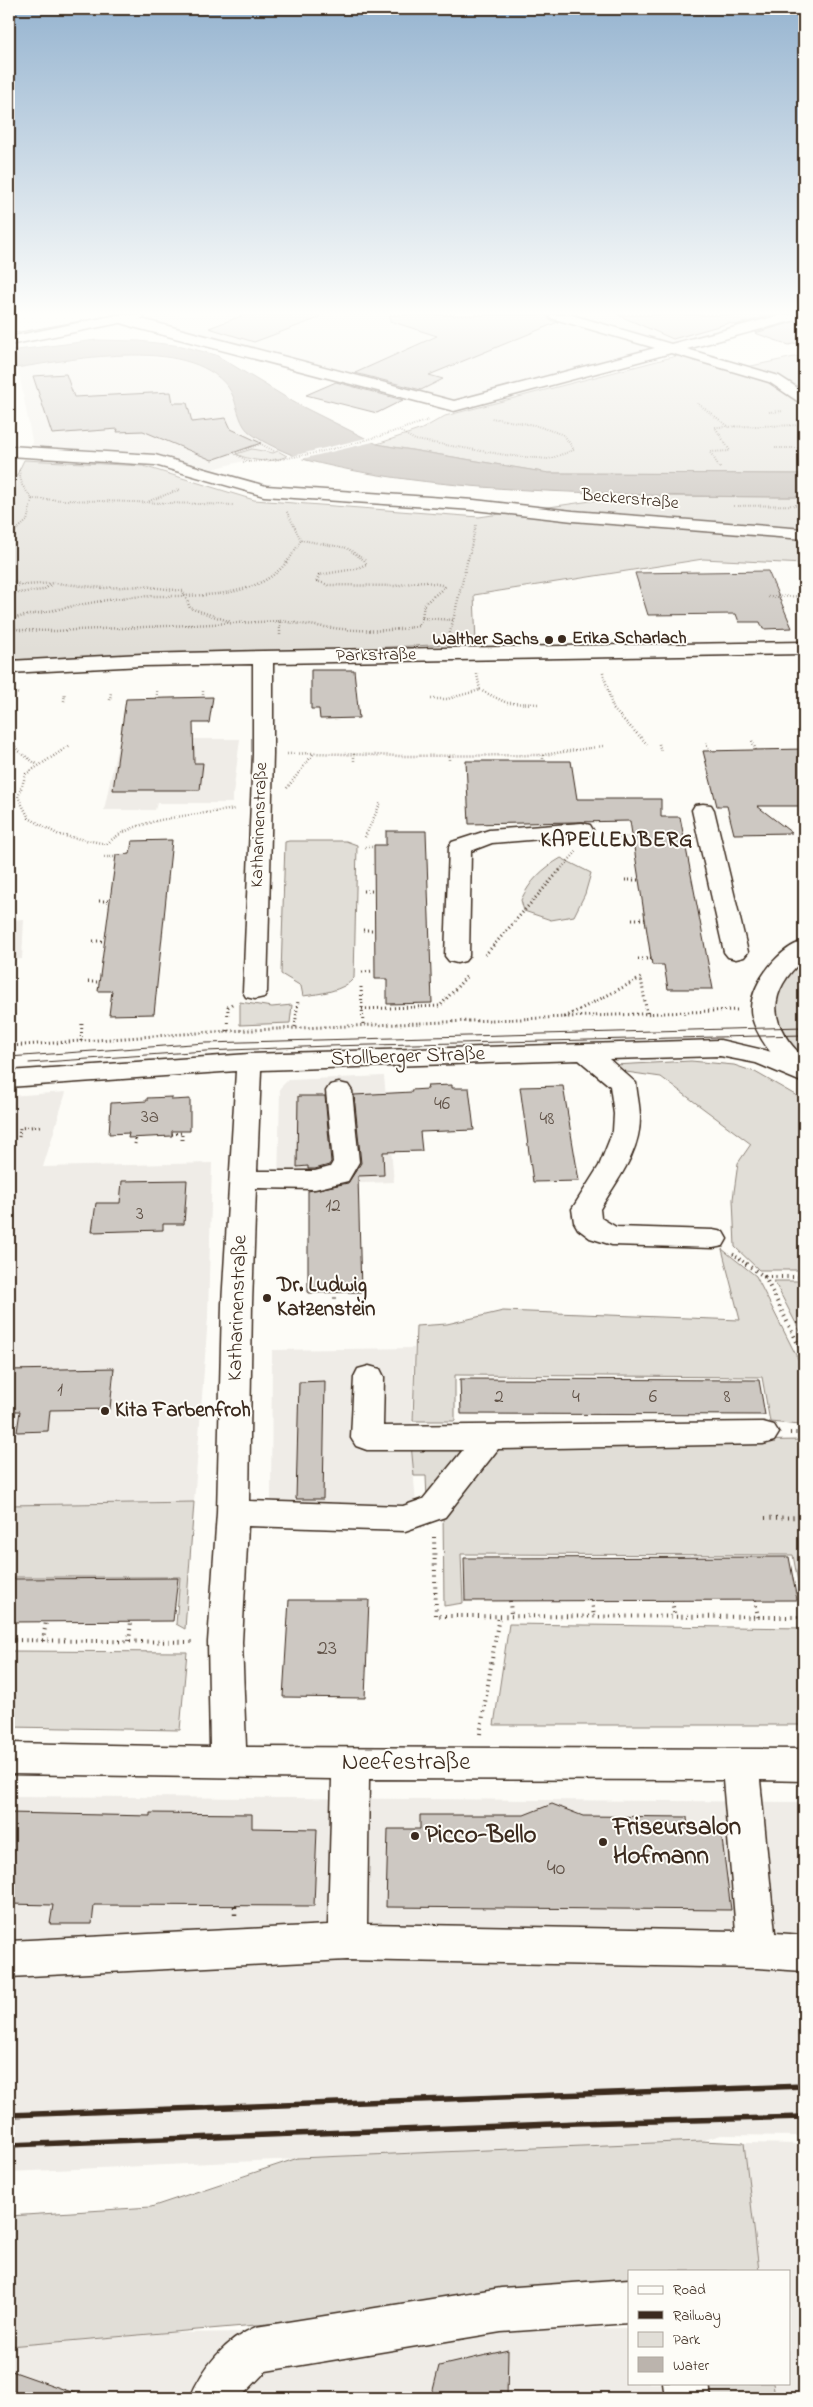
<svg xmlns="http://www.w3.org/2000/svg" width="813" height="2407" viewBox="0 0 813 2407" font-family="'Indie Flower',sans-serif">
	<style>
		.built { fill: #efece7 }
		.green { fill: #e1ded7; stroke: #8e847a }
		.water { fill: #bbb4ad; stroke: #887d74 }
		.pier { fill: #fdfcf7 }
		.building { fill: #cdc8c2; stroke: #3b2a1e }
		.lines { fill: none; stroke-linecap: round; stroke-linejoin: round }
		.minor-casing { stroke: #3b2a1e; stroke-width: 3 }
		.major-casing { stroke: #3b2a1e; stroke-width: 3 }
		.path-far4 { stroke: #3b2a1e; stroke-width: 2; stroke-dasharray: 0.5 2; stroke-linecap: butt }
		.path-far3 { stroke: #3b2a1e; stroke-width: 2.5; stroke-dasharray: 0.5 2.5; stroke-linecap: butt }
		.path-far2 { stroke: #3b2a1e; stroke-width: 3; stroke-dasharray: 1 3; stroke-linecap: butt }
		.path-far1 { stroke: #3b2a1e; stroke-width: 4; stroke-dasharray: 1 4.5; stroke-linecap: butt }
		.path { stroke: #3b2a1e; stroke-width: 4.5; stroke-dasharray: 2 5.5; stroke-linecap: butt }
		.minor { fill: #fdfcf7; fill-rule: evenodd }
		.major { fill: #fdfcf7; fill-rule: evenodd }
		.tram { stroke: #3b2a1e; stroke-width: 1 }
		.rail { stroke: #3b2a1e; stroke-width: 5.5 }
		.poi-dot { fill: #3b2a1e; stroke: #fdfcf7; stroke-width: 2 }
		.labels { text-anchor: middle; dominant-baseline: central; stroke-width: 4; stroke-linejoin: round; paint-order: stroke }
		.far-street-label { font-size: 18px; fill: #3b2a1e; stroke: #fdfcf7 }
		.far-poi-label { font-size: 18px; font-weight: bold; fill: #3b2a1e; stroke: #fdfcf7; text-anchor: start }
		.number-label { font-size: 19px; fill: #605247 }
		.far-district-label { font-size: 21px; font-weight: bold; letter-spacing: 1px; fill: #3b2a1e; stroke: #fdfcf7 }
		.street-label { font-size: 21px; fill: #3b2a1e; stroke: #fdfcf7 }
		.poi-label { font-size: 21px; font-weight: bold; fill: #3b2a1e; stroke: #fdfcf7; text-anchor: start }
		.near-number-label { font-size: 22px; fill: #605247 }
		.near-street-label { font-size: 25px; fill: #3b2a1e; stroke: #fdfcf7 }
		.near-poi-label { font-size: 25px; font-weight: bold; fill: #3b2a1e; stroke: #fdfcf7; text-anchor: start }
	</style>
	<rect width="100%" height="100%" fill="#fdfcf7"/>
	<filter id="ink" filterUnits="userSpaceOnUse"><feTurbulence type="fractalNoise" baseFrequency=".02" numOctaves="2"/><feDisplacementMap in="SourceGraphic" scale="10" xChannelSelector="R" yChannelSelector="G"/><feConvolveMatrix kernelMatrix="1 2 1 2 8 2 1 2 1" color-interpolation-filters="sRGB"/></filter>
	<g filter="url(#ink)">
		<path class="built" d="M161,315h370l123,33 -200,53 -311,-80z
			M569,315h208l-106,29z
			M120,354l66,7 29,12 14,16 15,39 37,23 -68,18 -58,-16 -122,-7 -15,-78z
			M119,739h121l-8,64h-75l-2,7h-51z
			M24,919l-2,40 -13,1v-40z
			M384,1076l10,106 -116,4 2,-98 8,-8z
			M66,1092l-23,75 169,-4 -4,154 -14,185 -185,3v-409z
			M414,1348l-3,96 5,60 -145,1 1,-155z
			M9,1796l795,6v334l-83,-1 -20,6 -692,31z
			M744,2143l60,1v254h-795v-52l156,-13 464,-5v55h160v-112h-30z"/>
		<path class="green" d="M680,355l52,15 72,-15v119l-256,-1 -171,-29 45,-15 23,-13z
			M252,449l21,4 5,-2 9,5c-16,8 -35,5 -51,-2z
			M24,460l119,6 111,34 225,17 147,-21 178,1v67l-101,-5 -229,36 2,48 -278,13 -189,4v-176l5,-3z
			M289,841h57l11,4 -3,133c-10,13 -35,16 -51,18l-2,-10 -20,-12 4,-132z
			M561,858l30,15 -6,21 -11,22 -23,4 -27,-9 -3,-11c9,-19 21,-31 40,-42z
			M804,948v121l-30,-33 5,-64z
			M240,1002l32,5 20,-2 -2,18 -50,2z
			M691,1061l43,4 21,7 49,28v127h-4l4,18v25h-45l-24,-23 -2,-48 5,-36 13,-19 -90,-67 -35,-5 -12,-7z
			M722,1249l34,27 43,85 1,64 -30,-3 -8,-45 -307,-2v46h-42l3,-95 31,-2 56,-13 237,9z
			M774,1281h30v58z
			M804,1440v165l-2,-1 -9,-49 -332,-1 2,49 -19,3 -1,-96 52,-66z
			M411,1444l60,2 -44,54 -1,-24h-12z
			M194,1502l-9,127 -9,-5 4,-47h-171v-72z
			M509,1624l295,4v97h-310z
			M9,1651l178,1 -7,78 -171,-3z
			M701,2141l43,2 15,128h-130v13l-116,6 -163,27 -341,29v-130l142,-9 147,-49z
			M699,2383h74l2,15h-74z"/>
		<path class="water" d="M97,340l42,1 43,5 34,9 81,49 80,40 16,3 156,26 255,1v23c-86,0 -172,-2 -258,-6 -80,-4 -162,-11 -240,-31 -13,-4 -56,-22 -62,-34 -7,-11 -8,-28 -16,-39 -41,-53 -162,-26 -219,-18v-18z"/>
		<path class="pier" d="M370,437l7,4 -80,19 -9,-3z"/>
		<path class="building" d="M244,315h75v3l-65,24 -45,-14z
			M390,315h157l3,5 8,2 -129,53 14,4 -22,11 -66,-17 82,-37 -47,-15z
			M618,315h154l-37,10 -6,-2 -56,16z
			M804,319v22l-15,4 -34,-12z
			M66,374l8,23 97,-5 2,11h14l5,19 34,-4 5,11 30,14 -49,17 -69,-29 -26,1 1,-3 -66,5 -19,-58z
			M336,382l67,18 -26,13 -71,-18z
			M768,571l24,57 -29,1 -3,-7h-21l-3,-8 -88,1 -13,-42z
			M311,670h43l5,48 -39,1 -1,-10h-8z
			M213,697l-4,26h-16l1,40h9l-3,27h-87l13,-91z
			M804,749v57h-47l35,27 -58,1 -7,-28h-10l-14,-55z
			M466,761h105l6,38h84v18h19l33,172h-45l-4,-24h-12l-22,-144 -161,3z
			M386,831h40l6,172 -45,1v-25h-12l-1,-134h12z
			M172,840l-18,174 -45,1 3,-24h-14l18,-136 14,-1 2,-13z
			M452,1085v3h17l5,42 -54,2 2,19 -39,1 1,23 -26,1 3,116 -53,1v-102l40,-8 13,-20 -7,-68 58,-3 -1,-2 17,-1 -1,-3z
			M563,1086l16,95 -46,1 -13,-95z
			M298,1096h27l6,66 -2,3 -14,4h-7v-3l-11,1z
			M172,1097v3l18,-1v32h-18v5l-44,2 1,-5 -20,1 2,-31 36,-2v-3z
			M187,1180l-3,44h-21v6l-71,2 4,-29h24l2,-22z
			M114,1368l-4,41 -60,1 -2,21 -31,1 3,-21h-11v-41z
			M460,1379l299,1 6,35 -304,-1z
			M325,1381l-2,118h-27l3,-117z
			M789,1557l8,43 -332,1 -1,-43z
			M178,1578l-5,43 -164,1v-43z
			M289,1600h80l-4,98 -82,-1z
			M552,1804l31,12 104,1 1,14h33l10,79 -345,-3 2,-78h32v-14h104z
			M9,1813l141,3v-3l102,1v14l65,1 -3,77 -220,-1 -2,19h-42l3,-19 -44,-1z
			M508,2350l-1,48h-76l8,-32z
			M9,2370l71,25 -1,3h-70z"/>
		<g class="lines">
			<defs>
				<path id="minor" d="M126,315l328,86 201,-53 -104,-30 -2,-3h23l99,29 110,-29h23l-1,3 -116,31 92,27 25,16v11l-5,-1 -30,-20 -98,-29 -217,58 -321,-84 -14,-5 -2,-3 2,-3z
					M9,446l146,9 111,31 208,14 99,11 231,18v10l-231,-18 -99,-11 -210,-14 -109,-31 -146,-9z
					M804,642v12l-531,9v91l-6,238 -3,5 -9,2 -9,-2 -3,-5 10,-238v-90l-111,2 -133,7v-12l133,-7 121,-3z
					M703,804l8,1 3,5 34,142 -4,5 -8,2 -8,-2 -4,-5 -32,-142 3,-5z
					M582,823l8,2 3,5 -3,5 -98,8 -21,8 -2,105 -4,5 -8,2 -8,-2 -4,-5 4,-109 3,-5 37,-12z
					M720,1040l52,12 32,14v17l-48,-20 -36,-7 -111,3 27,24c1,12 4,23 4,35 0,35 -23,62 -40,91l1,9 15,9 97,3 10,2 4,7 -4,7 -10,2 -101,-3 -22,-7 -12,-9 -4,-7 -2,-13 27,-43 14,-35 1,-17 -4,-28 -31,-26 -318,10 -4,101h58l15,-4 3,-5 -7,-71 4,-6 9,-2 9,2 4,6 7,71 -11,19 -33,8 -59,-1 -4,116 -3,197 154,5 20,-7 40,-49h-96l-11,-4 -5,-8 3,-61 4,-8 11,-3 11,3 4,8 -1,49 380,-4 11,3 5,8 -5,8 -11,3 -265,5 -53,68 -40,14 -157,-5 -6,116 4,105 558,2v32l-44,-1 15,153 29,2v36l-47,-3 -410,-8 -338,17v-36l319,-16 4,-146 -323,-5v-31l201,4 -2,-105 9,-129 5,-209 14,-233 -227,16v-16l240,-17zM369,1779l354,1 13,151 -369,-7z
					M629,2279v44l-128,9 -235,39 -26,27h-50c13,-31 35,-58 66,-71l245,-39z
					M663,2383h46l2,15h-46z"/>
				<path id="major" d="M117,315h30l-7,4 -131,26v-8z
					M804,941v18c-38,34 -36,65 0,99v21c-22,-6 -54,-48 -53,-71 1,-26 29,-61 53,-67z"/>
			</defs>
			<use href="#minor" class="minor-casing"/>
			<use href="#major" class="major-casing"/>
			<path class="path-far4" d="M697,403l31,23
				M769,412l15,-1
				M401,432l14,8 97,16 37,3 25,-9 -10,-15 -30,-10 -43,-7
				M775,448h29
				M243,462c64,-2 126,-22 186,-42
				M249,462l-15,-9 27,-9 13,7
				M720,468l-10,-16 20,-1 -15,-24 89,-2
				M32,499l202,6
				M149,501l32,-12
				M733,506l71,-1
				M287,512l14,28 -12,20
				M9,536l18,-15 5,-22 -10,-14 -3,-15
				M301,540l46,8 17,12
				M468,560l8,-35"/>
			<path class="path-far3" d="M9,581l11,3
				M9,586l46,-3 48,5 40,-2 40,5 7,17 41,14
				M9,594l34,-4 9,-6
				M768,597l36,-1
				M422,618l32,2
				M9,619c37,-7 75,-16 112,-21 54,-7 132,11 169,-40
				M280,621c46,6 92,15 138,5l4,-8 2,-14 22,-18 -24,-5 -27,5 -67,-1 -11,-4 2,-6 36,-6 12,-5 -4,-6
				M9,626l11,4 34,1 226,-10v16
				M450,633l18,-75
				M603,672l10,37 34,35
				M9,690l10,4
				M480,690l27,13 32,1
				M157,691v8
				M203,691v6
				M431,699h16l33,-9 -3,-16
				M110,700l1,-8
				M64,701l1,-8
				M10,739l8,12 20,14
				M799,740l4,9
				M752,741l4,9
				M706,743l3,8
				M659,744l2,8
				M69,746l-43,28 -8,23 11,21 30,17 48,9c27,-27 91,-29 128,-35
				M287,754l26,-1
				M354,754v8
				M543,755v6
				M449,756v5
				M287,788l27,-35 88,3 141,-1 60,-9
				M365,837l16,-35
				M619,838l13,-1
				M365,847h9
				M104,857h12
				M560,870l17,-19"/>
			<path class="path-far2" d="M625,880h14
				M363,891h11
				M99,901h11
				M632,919h13
				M363,930h11
				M93,941h12
				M485,955l76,-86
				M638,959h13
				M362,972l12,-1
				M88,982h11
				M361,987l2,38
				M362,1009l78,-3 26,-29
				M565,1017l76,-39 6,36
				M295,1027l3,-27
				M227,1031l1,-24 4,-3
				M81,1041l1,-18
				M9,1046l218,-15 510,-21
				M172,1134l10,-1v9
				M19,1137l1,-9 20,-2
				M135,1144l1,-6
				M733,1254l15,11"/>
			<path class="path-far1" d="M746,1264l19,13
				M804,1277h-39l39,79
				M335,1292v9
				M790,1433h14
				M765,1518l39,-1
				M434,1537l2,79 368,1
				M755,1600l3,17
				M510,1601l1,15
				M592,1601l2,16
				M672,1601l3,16
				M9,1640l183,2
				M43,1641l3,-20
				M129,1641l2,-20
				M480,1734l19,-118"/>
			<path class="path" d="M235,1906v9"/>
			<use href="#minor" class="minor"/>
			<use href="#major" class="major"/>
			<path class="tram" d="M9,334l105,-19
				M9,1057l197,-14 598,-16
				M29,1063l177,-12 122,-5 476,-11"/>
			<path class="rail" d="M9,2115l795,-29
				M9,2145l569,-22 226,-6"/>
		</g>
	</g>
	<linearGradient id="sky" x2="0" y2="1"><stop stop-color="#96b4d0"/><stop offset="0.48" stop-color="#fefefb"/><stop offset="1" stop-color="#fefefb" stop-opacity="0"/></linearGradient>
	<rect width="813" height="652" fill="url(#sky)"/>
	<g class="poi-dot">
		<circle cx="562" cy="639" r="5"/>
		<circle cx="549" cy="640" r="5"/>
		<circle cx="267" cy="1298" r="5"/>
		<circle cx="105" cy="1411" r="5"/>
		<circle cx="415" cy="1836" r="5"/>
		<circle cx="603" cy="1842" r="5"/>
	</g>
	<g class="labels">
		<g class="far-street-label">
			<text transform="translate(630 500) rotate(5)">Beckerstraße</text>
			<text transform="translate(376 656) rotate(-1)">Parkstraße</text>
			<text transform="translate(260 825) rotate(-88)">Katharinenstraße</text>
		</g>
		<g class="far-poi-label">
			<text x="572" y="639">Erika Scharlach</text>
			<text x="539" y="640" text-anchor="end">Walther Sachs</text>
		</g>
		<g class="number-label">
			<text x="442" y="1104">46</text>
			<text x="150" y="1117">3a</text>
			<text x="547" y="1119">48</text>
			<text x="333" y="1206">12</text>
			<text x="140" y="1214">3</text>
			<text x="60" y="1390">1</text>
			<text x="499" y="1397">2</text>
			<text x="576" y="1397">4</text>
			<text x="653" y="1397">6</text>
			<text x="727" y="1397">8</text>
		</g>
		<g class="far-district-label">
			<text x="617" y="841">KAPELLENBERG</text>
		</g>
		<g class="street-label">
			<text transform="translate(408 1057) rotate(-2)">Stollberger Straße</text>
			<text transform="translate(238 1308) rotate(-88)">Katharinenstraße</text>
		</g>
		<g class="poi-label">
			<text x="277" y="1286">Dr. Ludwig<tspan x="277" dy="24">Katzenstein</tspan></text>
			<text x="115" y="1411">Kita Farbenfroh</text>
		</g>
		<g class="near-number-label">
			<text x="327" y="1649">23</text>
			<text x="556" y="1869">40</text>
		</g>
		<g class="near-street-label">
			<text x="406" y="1763">Neefestraße</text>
		</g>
		<g class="near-poi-label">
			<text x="613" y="1828">Friseursalon<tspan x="613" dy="29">Hofmann</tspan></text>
			<text x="425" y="1836">Picco-Bello</text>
		</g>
	</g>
	<rect width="813" height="2407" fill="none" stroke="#fdfcf7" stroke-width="30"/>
	<rect x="15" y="15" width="783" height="2377" fill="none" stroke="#3b2a1e" stroke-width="2" filter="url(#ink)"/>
	<rect x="628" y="2270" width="162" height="115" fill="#fdfcf7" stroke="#afa8a0"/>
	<rect x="638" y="2286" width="25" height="8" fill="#fdfcf7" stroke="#afa8a0"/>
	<text x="673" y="2294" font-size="15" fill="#3b2a1e">Road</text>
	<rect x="638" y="2311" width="25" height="8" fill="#3b2a1e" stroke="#afa8a0"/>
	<text x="673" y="2320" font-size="15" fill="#3b2a1e">Railway</text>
	<rect x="638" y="2332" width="25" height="15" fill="#e1ded7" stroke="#afa8a0"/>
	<text x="673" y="2344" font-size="15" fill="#3b2a1e">Park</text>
	<rect x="638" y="2357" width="25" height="15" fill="#bbb4ad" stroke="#afa8a0"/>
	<text x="673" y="2370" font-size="15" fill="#3b2a1e">Water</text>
</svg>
